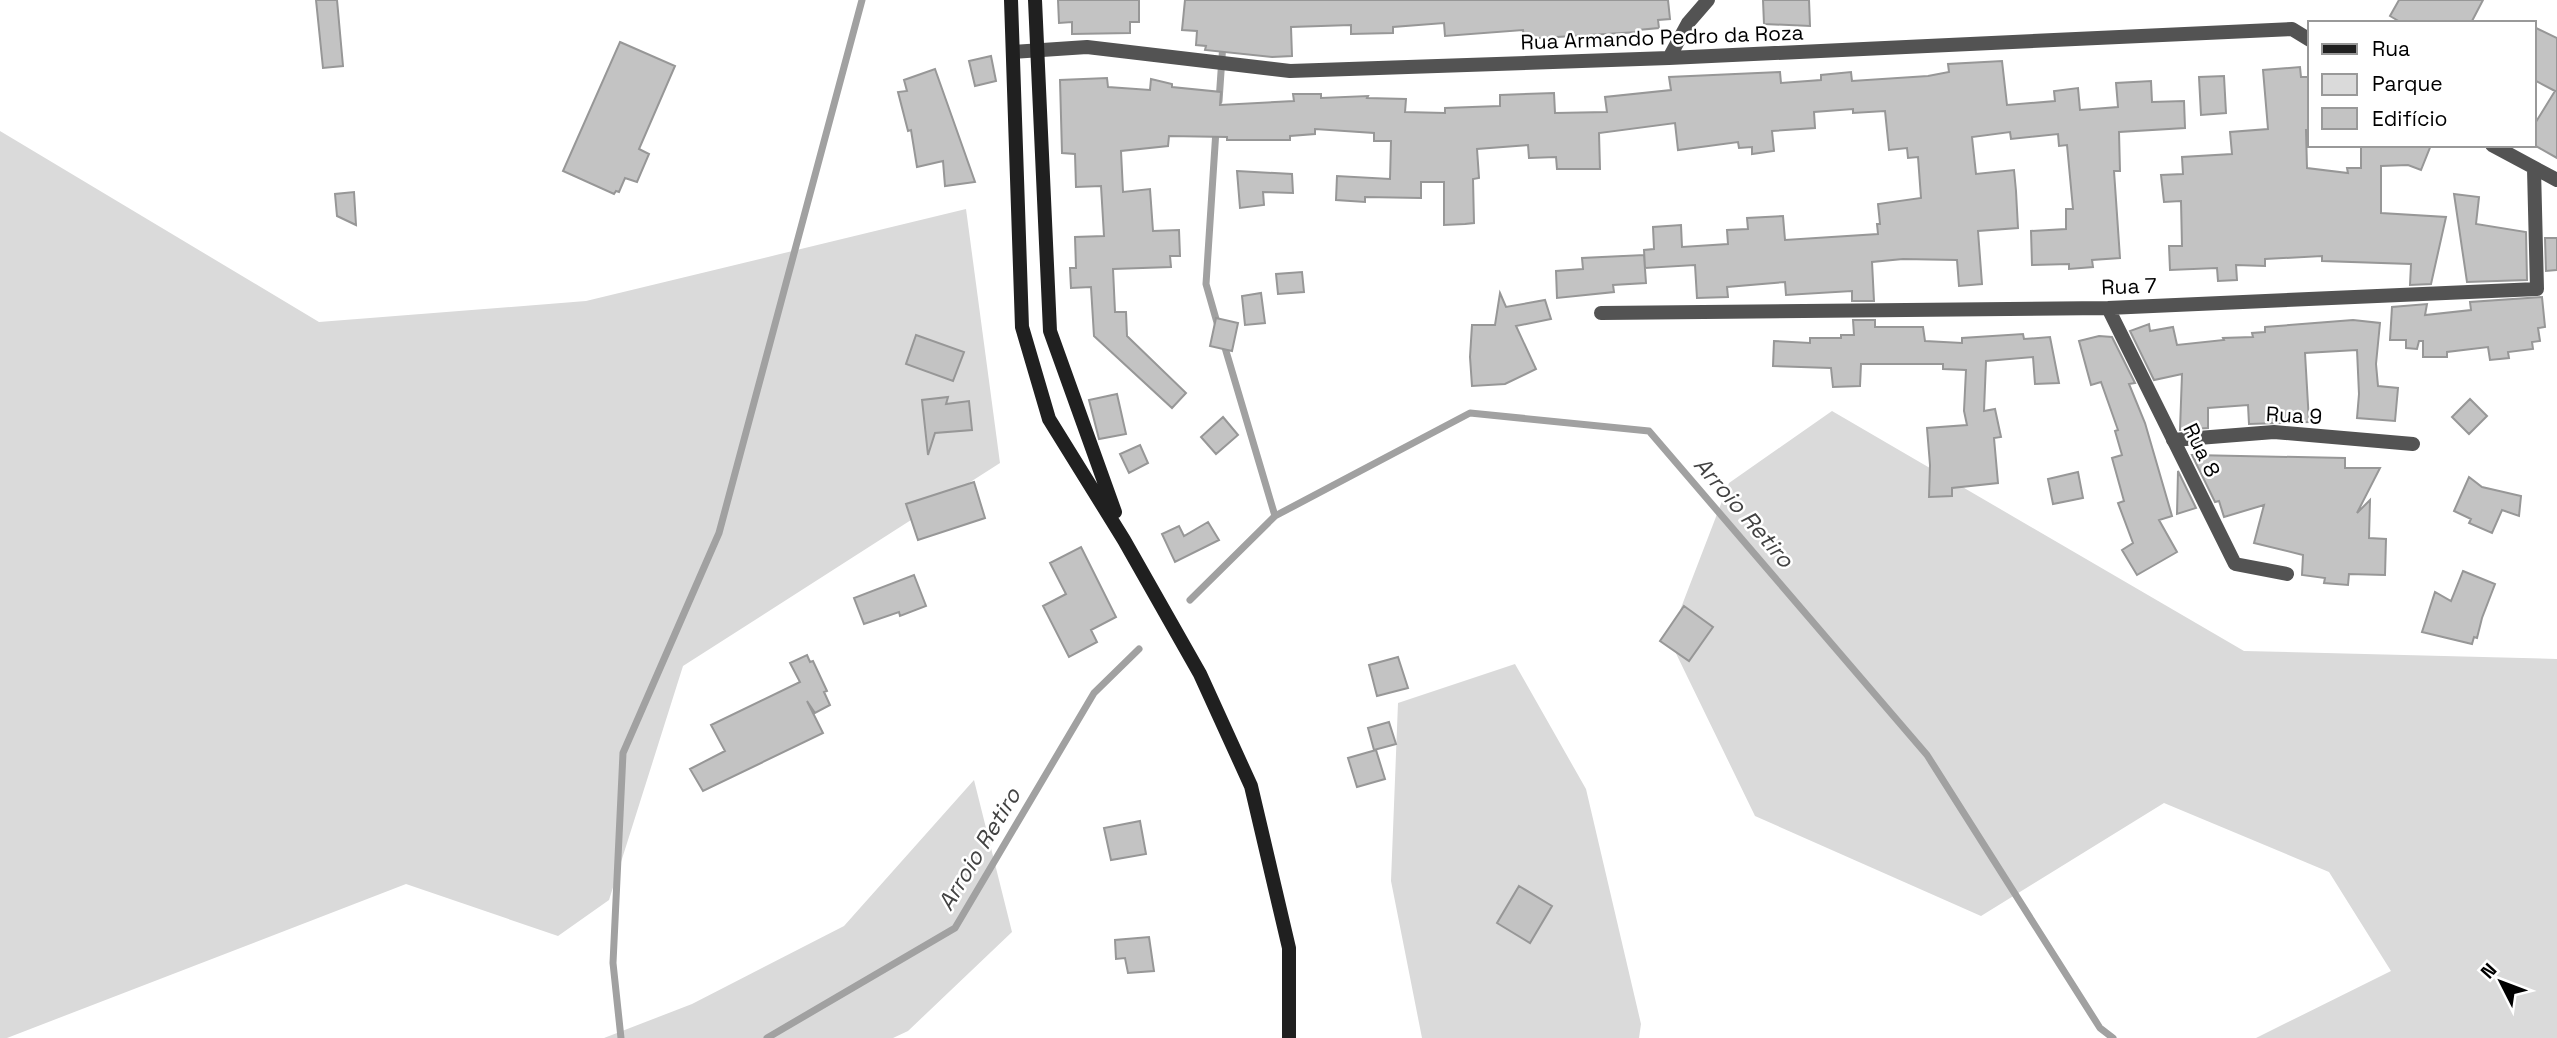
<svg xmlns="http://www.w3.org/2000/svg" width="2557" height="1038" viewBox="0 0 2557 1038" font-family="'Space Grotesk',sans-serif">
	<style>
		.green { fill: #dadada }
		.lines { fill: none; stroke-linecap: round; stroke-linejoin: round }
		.stream { stroke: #a1a1a1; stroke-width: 7 }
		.building { fill: #c3c3c3; stroke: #979797; stroke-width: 2 }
		.lane { stroke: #535353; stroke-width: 14 }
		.street { stroke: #535353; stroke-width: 14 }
		.secondary { stroke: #202020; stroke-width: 14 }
		.labels { text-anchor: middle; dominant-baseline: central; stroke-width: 5; stroke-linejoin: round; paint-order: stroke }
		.street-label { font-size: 21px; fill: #000; stroke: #fff }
		.water-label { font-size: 23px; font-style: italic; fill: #424242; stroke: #fff }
	</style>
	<rect width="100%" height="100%" fill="#fff"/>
	<path class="green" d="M0,131l319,191 267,-21 380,-92 34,254 -317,203 -74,234 -51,36 -152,-52 -399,154h-7z
		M1832,411l412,240 313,8v379h-301l135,-67 -62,-99 -165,-69 -183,113 -226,-100 -86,-177 60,-156z
		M1515,664l71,125 55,235 -2,14h-217l-31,-157 7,-178z
		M974,780l38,152 -104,99 -15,7h-289l88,-34 152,-78z"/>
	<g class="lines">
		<path class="stream" d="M1219,101l4,-58
			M1216,130l-10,154 12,42
			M1223,341l52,175
			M1190,600l85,-84 195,-103 179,18 278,324 173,273 13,10
			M621,1038l-8,-75 10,-210 96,-220 143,-533
			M767,1038l188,-110 139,-235 45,-44"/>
	</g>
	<path class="building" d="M316,0h21l6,66 -20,2z
		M1058,0h81v22h-9v11l-58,1v-12l-13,1z
		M1185,0h483l2,19 -12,1 1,8 -21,2v2l-114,7 -1,-9 -78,6 -1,-13 -51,4v6l-42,1v-9l-60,2 1,29 -20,1 -67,-7 1,-4 -10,-1 1,-14 -15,-1z
		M1763,0h46l1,26 -46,-2z
		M2399,0h84l-12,23h-69l-12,-7z
		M2534,27l23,11v120l-23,-13v-20l21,-34 -21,-11z
		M620,42l55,24 -36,83 10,5 -12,28 -12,-4 -6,14 -3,-1 -2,3 -51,-23z
		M991,56l5,25 -21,5 -6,-25z
		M2002,61l5,44 48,-4 -1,-10 24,-3 2,22 38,-3 -2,-24 35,-2 1,21 32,-1 1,27 -66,4 1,39h-6l6,87 -28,2 1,7 -24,2v-5l-37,1 -1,-34 35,-2v-20h7l-6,-64 -8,1 -1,-12 -47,5 -1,-7 -38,5 4,37 38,-4 2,21 2,37 -40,3 4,53 -23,2 -2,-26 -54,-1 -31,3 2,39h-22v-10l-66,4 -1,-13 -58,5 1,10 -31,1 -2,-33 -50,3 -1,-18 10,-1 -1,-22 28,-2 1,22 46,-3 -1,-14 21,-1 -1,-11 36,-2 2,24 93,-6 -1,-10h3l-2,-20 43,-6 -3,-41 -10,1 -1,-10 -18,2 -4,-39 -32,2v-4l-39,3 1,16 -43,3 2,20 -22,3v-7l-13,1 -1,-6 -60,8 -3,-27 -76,10 1,36h-43l-1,-12 -27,1 -1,-13 -51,4 2,29 -6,1 1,44 -9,1 -21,1v-43h-23v16l-56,-1v5l-29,-2 1,-24 53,3 1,-38h-17v-8l-59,-4v5l-25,2v4h-63v-3l-58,-1 -1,10 -47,5 2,41 27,-3 3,42 26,-1 1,26h-10l1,11 -58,2 2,43h11l1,24 59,57 -14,15 -78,-72 -3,-49 -20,1 -1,-20h6l-1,-31 29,-1 -3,-50 -25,1 -1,-33 -13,-1 -2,-73 47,-2 1,9 42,3 1,-11 21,5v3l49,5 -1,13 74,-4 -1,-7h28v4l47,-2 -1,2 39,1 -1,13 40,1v-5l55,-2v-11l54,-2 1,20 52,-1 -2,-15 66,-7 -2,-13 111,-5 1,11 40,-3v-5l30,-3 1,9 76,-5 21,-4 -1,-8z
		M2300,67l1,10h9v53h-4l1,38 41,5 -1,-5h14v-23h70l-10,25 -13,-5 -27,1v47l65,4 -15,67 -21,1 1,-21 -89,-3v-5l-57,3v7l-29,-1 1,15 -19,1 -1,-13 -47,2 -1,-24h13l-1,-45 -17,1 -3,-27 22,-1 -1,-17 50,-3 -2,-22 38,-3 -5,-59z
		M935,69l40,113 -30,4 -2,-25 -26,6 -6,-37 -3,1 -10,-39 9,-1 -3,-11z
		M2224,76l2,37 -25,2 -2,-38z
		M1237,171l55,3 1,19 -30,-1 1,13 -24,3z
		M354,192l2,33 -19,-9 -2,-22z
		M2454,194l25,3 -3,27 50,8 1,48 -60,2z
		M2545,238h12v32l-11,1z
		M1644,255l2,28 -33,2 1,7 -57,6 -1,-27 27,-2 -1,-11z
		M1302,272l2,20 -26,2 -2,-20z
		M1261,293l4,30 -20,2 -3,-29z
		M1500,293l6,14 39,-7 6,19 -35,7 20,43 -31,15 -33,2 -2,-29 2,-32h23z
		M2542,297l3,30 -7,1 2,13 -8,1 1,7 -25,3 1,6 -19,2 -2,-13 -41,5v5h-24v-16h-4l-2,8 -11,-1v-8h-16l2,-33 35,-3 -2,11 46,-5 -1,-8z
		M1216,318l22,5 -6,28 -22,-5z
		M1853,320h22v7h48l2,14 37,2v-5l61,-4 1,5 26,-2 9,46 -24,1 -2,-27 -47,4 -2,50 11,-2 6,28 -7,1 4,45 -46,5v8l-23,1 1,-32 -3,-37 40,-3 -3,-14 2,-41 -23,-1v-5h-82l-1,22 -27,1 -2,-19 -58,-2 1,-25 36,2v-5h31v-3h13z
		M2353,320l27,3 -4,41 2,22 20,2 -3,33 -38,-3 2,-24 -2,-44 -52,3 4,69 -60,2 -1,-19 -40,3v20l-28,2 2,-56 -28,6 -24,-49 19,-7 1,7 23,-4 4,18 47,-5 -1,-2 30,-1 -1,-4 13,-1v-5z
		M916,335l48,17 -11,29 -47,-17z
		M2099,336l13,1 23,46 -6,1 16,39 27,93 -13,4 18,32 -40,23 -15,-25 11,-7 -15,-40 6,-2 -12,-43 10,-3 -7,-24 3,-1 -17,-48 -10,3 -12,-44z
		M1117,394l9,40 -27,5 -10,-39z
		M948,397l-2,7 23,-3 3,29 -37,3 -7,22 -6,-55z
		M2470,399l17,17 -18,18 -17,-17z
		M1223,417l15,18 -22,19 -15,-17z
		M1140,445l8,18 -19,10 -9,-19z
		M2192,455l153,3v10h35l-23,45 13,-13 -1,38 17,1 -1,36 -36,-1 -1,11 -24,-2 1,-5 -23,-3 1,-20 -49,-12 10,-38 -40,12 -5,-16 -4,1z
		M2178,471l18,37 -19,6z
		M2078,472l5,26 -30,6 -5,-25z
		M2469,477l13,10 39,9 -2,20 -17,-6 -10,23 -23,-10 2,-4 -17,-8z
		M974,482l11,36 -67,22 -12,-36z
		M1208,522l11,18 -44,22 -13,-28 17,-8 5,10z
		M1081,547l35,70 -25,13 6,12 -28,15 -26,-51 23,-12 -16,-31z
		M2463,571l32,13 -13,34 -5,20 -3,-1 -2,7 -50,-12 13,-40 16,9z
		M914,575l12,31 -26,10 -1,-4 -35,12 -10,-26z
		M1684,606l29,21 -24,34 -29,-20z
		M807,655l3,7 3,-1 14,30 -3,1 6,13 -15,8 -8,-12 16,32 -120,58 -13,-22 35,-18 -14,-26 89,-43 -10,-19z
		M1398,657l10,31 -31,8 -8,-31z
		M1389,722l7,22 -22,6 -6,-22z
		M1376,750l9,29 -28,8 -9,-29z
		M1140,821l6,33 -35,6 -7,-32z
		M1519,886l33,20 -22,37 -33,-20z
		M1149,937l5,34 -26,2 -3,-15 -9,1 -1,-19z"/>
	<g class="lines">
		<path class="lane" d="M2173,440l101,-8 139,12"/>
		<path class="street" d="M1013,52l74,-5 203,24 379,-13 623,-29 18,11
			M1669,58l19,-35 20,-23
			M2492,145l65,35
			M2108,308l127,256 52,10
			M1601,313l507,-5 429,-19 -3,-120"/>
		<path class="secondary" d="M1011,0l11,327 27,92 75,121 76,134 51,112 38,162v90
			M1035,0l15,331 65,181"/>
	</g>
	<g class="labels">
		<g class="street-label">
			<text transform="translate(1662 37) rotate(-2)">Rua Armando Pedro da Roza</text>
			<text transform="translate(2129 286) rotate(-2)">Rua 7</text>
			<text transform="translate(2294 415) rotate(3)">Rua 9</text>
			<text transform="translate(2202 450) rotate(64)">Rua 8</text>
		</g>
		<g class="water-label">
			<text transform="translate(1744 512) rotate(49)">Arroio Retiro</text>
			<text transform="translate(979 849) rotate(-59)">Arroio Retiro</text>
		</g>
	</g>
	<rect x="2308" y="21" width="228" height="126" fill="#ffffff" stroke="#999999" stroke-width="2"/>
	<rect x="2322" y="44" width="35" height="10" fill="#202020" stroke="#999999" stroke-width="2"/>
	<text x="2372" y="56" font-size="21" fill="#000000">Rua</text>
	<rect x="2322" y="74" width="35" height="21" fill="#dadada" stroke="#999999" stroke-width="2"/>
	<text x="2372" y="91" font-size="21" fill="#000000">Parque</text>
	<rect x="2322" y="108" width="35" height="21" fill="#c3c3c3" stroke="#999999" stroke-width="2"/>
	<text x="2372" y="126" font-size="21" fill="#000000">Edifício</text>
	<g transform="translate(2501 982) rotate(312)" stroke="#ffffff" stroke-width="5" paint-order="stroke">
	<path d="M0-5L12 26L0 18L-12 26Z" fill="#000000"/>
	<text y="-10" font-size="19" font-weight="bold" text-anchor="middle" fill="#000000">N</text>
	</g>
</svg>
